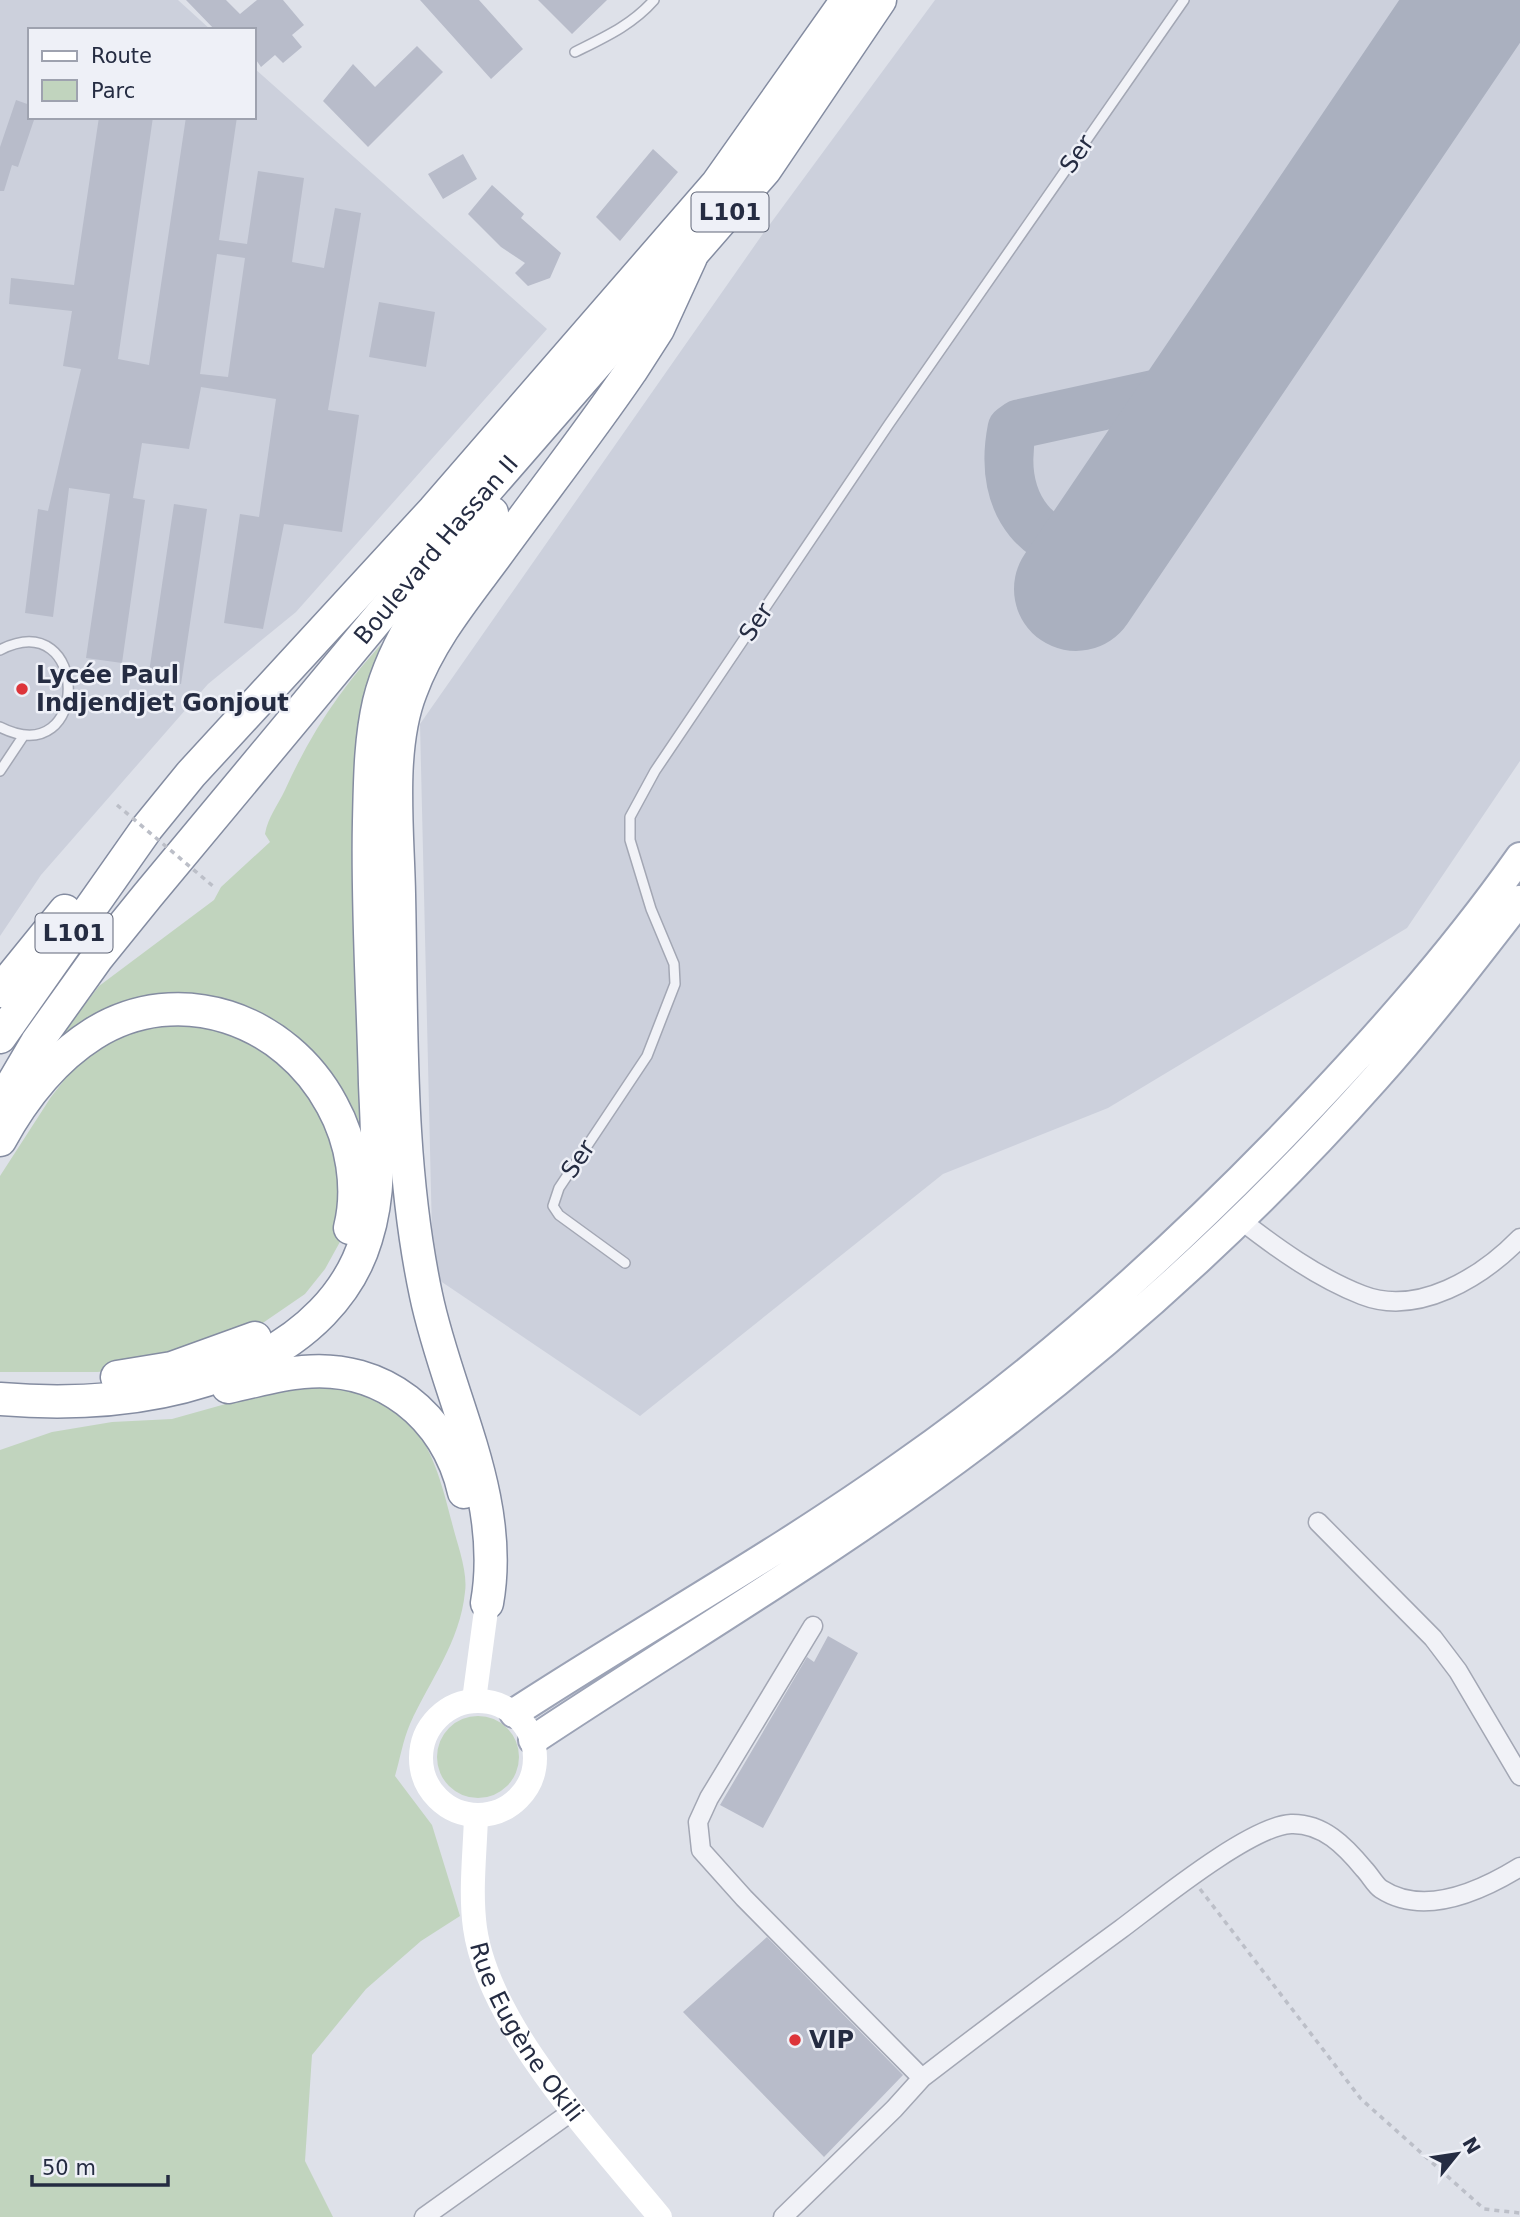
<svg xmlns="http://www.w3.org/2000/svg" width="1520" height="2217" viewBox="0 0 1520 2217" font-family="'DejaVu Sans',sans-serif">
	<style>
		.built { fill: #ccd0dc }
		.green { fill: #c1d4be }
		.lines { fill: none; stroke-linecap: round; stroke-linejoin: round }
		.taxiway { stroke: #aab0bf; stroke-width: 49 }
		.runway { stroke: #aab0bf; stroke-width: 124 }
		.building { fill: #b8bcca; fill-rule: evenodd }
		.lane-casing { stroke: #a3a7b4; stroke-width: 12 }
		.street-casing { stroke: #a3a7b4; stroke-width: 21 }
		.primary-casing { stroke: #9ca3b6; stroke-width: 32 }
		.highway-casing { stroke: #848ca1; stroke-width: 35 }
		.path { stroke: #bcbfc8; stroke-width: 3.5; stroke-dasharray: 5 5; stroke-linecap: butt }
		.lane { stroke: #f1f2f7; stroke-width: 9 }
		.street { stroke: #f1f2f7; stroke-width: 18 }
		.secondary { stroke: #fff; stroke-width: 24 }
		.primary { stroke: #fff; stroke-width: 28 }
		.highway { stroke: #fff; stroke-width: 32 }
		.path-bridge { stroke: #bcbfc8; stroke-width: 3.5; stroke-dasharray: 5 5; stroke-linecap: butt }
		.poi-dot { fill: #dd343a; stroke: #eef0f7; stroke-width: 2.5 }
		.labels { text-anchor: middle; dominant-baseline: central; stroke-width: 5; stroke-linejoin: round; paint-order: stroke }
		.shield { fill: #eef0f7; stroke: #616778; stroke-width: 2 }
		.shield-label { font-size: 23px; font-weight: bold; fill: #252c42 }
		.street-label { font-size: 24px; fill: #252c42; stroke: #eef0f7 }
		.poi-label { font-size: 24px; font-weight: bold; fill: #252c42; stroke: #eef0f7; text-anchor: start }
	</style>
	<rect width="100%" height="100%" fill="#dee1e9"/>
	<path class="built" d="M0,0h178l33,30h-181v87h224v-49l293,261 -251,283 -88,72 -167,191 -41,61z
		M935,0h585v761l-113,167 -299,180 -165,66 -303,242 -207,-140 -13,-552 342,-489z"/>
	<path class="green" d="M390,635l-23,525 -67,-120 -39,-26 -25,-8 -186,44 49,-64 115,-86 7,-13 49,-45 -5,-8c3,-17 13,-29 20,-44 27,-60 60,-108 105,-155z
		M198,1021l77,27 63,78 3,114 -16,29 -20,25 -54,37 -115,35 -38,6h-98v-196l51,-79 21,-27 31,-24 34,-17z
		M317,1384c95,12 114,53 135,139 5,21 16,48 13,69 -5,50 -35,88 -55,132 -7,16 -10,35 -15,52l37,49 28,91 -39,25 -55,48 -54,66 -7,106 28,56h-333v-767l52,-18 60,-10 60,-3 100,-28z
		M437 1757a41 41 0 1 1 82 0a41 41 0 1 1-82 0Z"/>
	<g class="lines">
		<path class="taxiway" d="M1180,435c29,153 -200,158 -168,-6l7,-5 151,-33 35,-18 34,-26"/>
		<path class="runway" d="M1076,589l398,-589"/>
	</g>
	<path class="building" d="M186,0h40l14,14 17,-14h26l21,25 -12,10 10,12 -19,16 -8,-8 -14,12 -7,-10v-27h-39z
		M420,0h59l44,49 -32,30z
		M538,0h69l-35,34z
		M417,46l26,26 -75,75 -45,-46 30,-37 22,23z
		M16,100l14,5v12h5l-17,50 -6,-2 -8,26h-4v-44z
		M99,117h54l-35,242 31,6 37,-248h51l-18,123 28,4 11,-73 46,7 -12,84 32,6 11,-60 26,5 -33,197 31,5 -17,117 -58,-8 -21,105 -39,-6 16,-109 19,3 17,-118 -75,-12 -12,62 -47,-6 -9,55 12,2 -23,163 -36,-5 24,-164 -41,-6 -16,129 -28,-4 13,-104 10,2 33,-142 -18,-3 9,-55 -63,-7 2,-26 63,7zM217,254l28,4 -17,119 -28,-3z
		M653,149l25,23 -58,69 -24,-24z
		M463,154l14,25 -34,20 -15,-25z
		M492,185l32,29 -3,4 40,35 -11,25 -22,8 -13,-13 10,-10 -24,-16 -33,-33z
		M379,302l56,10 -9,55 -57,-10z
		M174,504l33,5 -26,175 -33,-5z
		M828,1636l30,17 -95,175 -43,-23 87,-148 7,5z
		M767,1937l136,138 -79,82 -141,-145z"/>
	<g class="lines">
		<defs>
			<path id="lane" d="M575,52c30,-15 57,-27 79,-52
				M0,650c90,-46 92,123 0,77
				M0,771l24,-36
				M625,1263l-66,-48 -6,-9 6,-18 88,-132 28,-72 -1,-20 -23,-55 -21,-69v-23l25,-46 234,-347 295,-424"/>
			<path id="street" d="M1238,1218c37,29 80,60 124,77 56,22 120,-18 158,-57
				M1318,1522l115,116 25,33 62,105
				M813,1626l-104,172 -11,24 3,28 43,48 178,180
				M424,2217l150,-107
				M783,2217l111,-108 28,-31c66,-51 132,-100 199,-149 35,-26 129,-103 170,-105 32,-1 54,22 73,45 6,6 11,16 17,20 43,28 100,2 139,-22"/>
			<path id="primary" d="M514,1713c129,-84 264,-159 389,-248 136,-95 259,-205 374,-323 87,-90 171,-183 243,-285
				M533,1740c149,-99 304,-190 447,-298 142,-107 277,-230 395,-363 51,-57 98,-118 145,-179"/>
			<g id="highway">
				<path d="M0,991l65,-80"/>
				<path d="M0,1037l147,-209 44,-54 243,-264 283,-326 130,-184"/>
				<path id="s2" d="M0,1105l37,-63 60,-84 51,-63 301,-362 316,-363 115,-170"/>
				<path d="M0,1140c23,-42 52,-80 93,-106 86,-54 193,-15 239,71 20,36 28,83 18,123"/>
				<path d="M117,1377l55,-9 83,-30"/>
				<path d="M228,1387c25,-5 50,-13 75,-15 79,-8 144,44 161,120"/>
				<path d="M0,1399c85,7 174,0 252,-37 52,-25 97,-66 114,-123 16,-50 11,-104 9,-155 -2,-88 -8,-176 -6,-263 1,-40 1,-80 10,-119 18,-73 69,-132 113,-189"/>
				<path d="M487,1603c19,-107 -40,-206 -61,-308 -28,-132 -24,-267 -27,-401 -1,-62 -11,-145 12,-203 19,-51 52,-91 84,-134 45,-62 93,-123 136,-186l27,-42 33,-72"/>
			</g>
		</defs>
		<use href="#lane" class="lane-casing"/>
		<use href="#street" class="street-casing"/>
		<use href="#primary" class="primary-casing"/>
		<use href="#highway" class="highway-casing"/>
		<path class="path" d="M1200,1889l161,210 123,110 36,4"/>
		<use href="#lane" class="lane"/>
		<use href="#street" class="street"/>
		<g class="secondary">
			<path d="M474,1700l13,-97"/>
			<circle cx="478" cy="1758" r="57"/>
			<path id="s1" d="M476,1816c-1,37 -6,75 -1,112 14,99 123,213 185,289"/>
		</g>
		<use href="#primary" class="primary"/>
		<use href="#highway" class="highway"/>
		<path class="path-bridge" d="M117,805l97,82"/>
	</g>
	<g class="poi-dot">
		<circle cx="22" cy="689" r="7"/>
		<circle cx="795" cy="2040" r="7"/>
	</g>
	<g class="labels">
		<g class="shield">
			<rect x="691.5" y="192.5" width="77" height="39" rx="5"/>
			<rect x="35.5" y="913.5" width="77" height="39" rx="5"/>
		</g>
		<g class="shield-label">
			<text x="730" y="212">L101</text>
			<text x="74" y="933">L101</text>
		</g>
		<g class="street-label">
			<text transform="translate(1077 154) rotate(-55)">Ser</text>
			<text stroke="none"><textPath href="#s2" startOffset="707">Boulevard Hassan II</textPath></text>
			<text transform="translate(756 622) rotate(-56)">Ser</text>
			<text transform="translate(578 1159) rotate(-56)">Ser</text>
			<text stroke="none"><textPath href="#s1" startOffset="229">Rue Eugène Okili</textPath></text>
		</g>
		<g class="poi-label">
			<text x="36" y="675">Lycée Paul<tspan x="36" dy="28">Indjendjet Gonjout</tspan></text>
			<text x="809" y="2040">VIP</text>
		</g>
	</g>
	<rect x="28" y="28" width="228" height="91" fill="#eef0f7" stroke="#9ea2af" stroke-width="2"/>
	<rect x="42" y="51" width="35" height="10" fill="#ffffff" stroke="#9ea2af" stroke-width="2"/>
	<text x="91" y="63" font-size="21" fill="#252c42">Route</text>
	<rect x="42" y="80" width="35" height="21" fill="#c1d4be" stroke="#9ea2af" stroke-width="2"/>
	<text x="91" y="98" font-size="21" fill="#252c42">Parc</text>
	<g transform="translate(1457 2154) rotate(60)" stroke="#eef0f7" stroke-width="5" paint-order="stroke">
	<path d="M0-5L12 26L0 18L-12 26Z" fill="#252c42"/>
	<text y="-10" font-size="19" font-weight="bold" text-anchor="middle" fill="#252c42">N</text>
	</g>
	<path d="M32 2175v10h136v-10" fill="none" stroke="#252c42" stroke-width="3.5"/>
	<text x="42" y="2175" font-size="21" fill="#252c42" stroke="#eef0f7" stroke-width="5" paint-order="stroke">50 m</text>
</svg>
